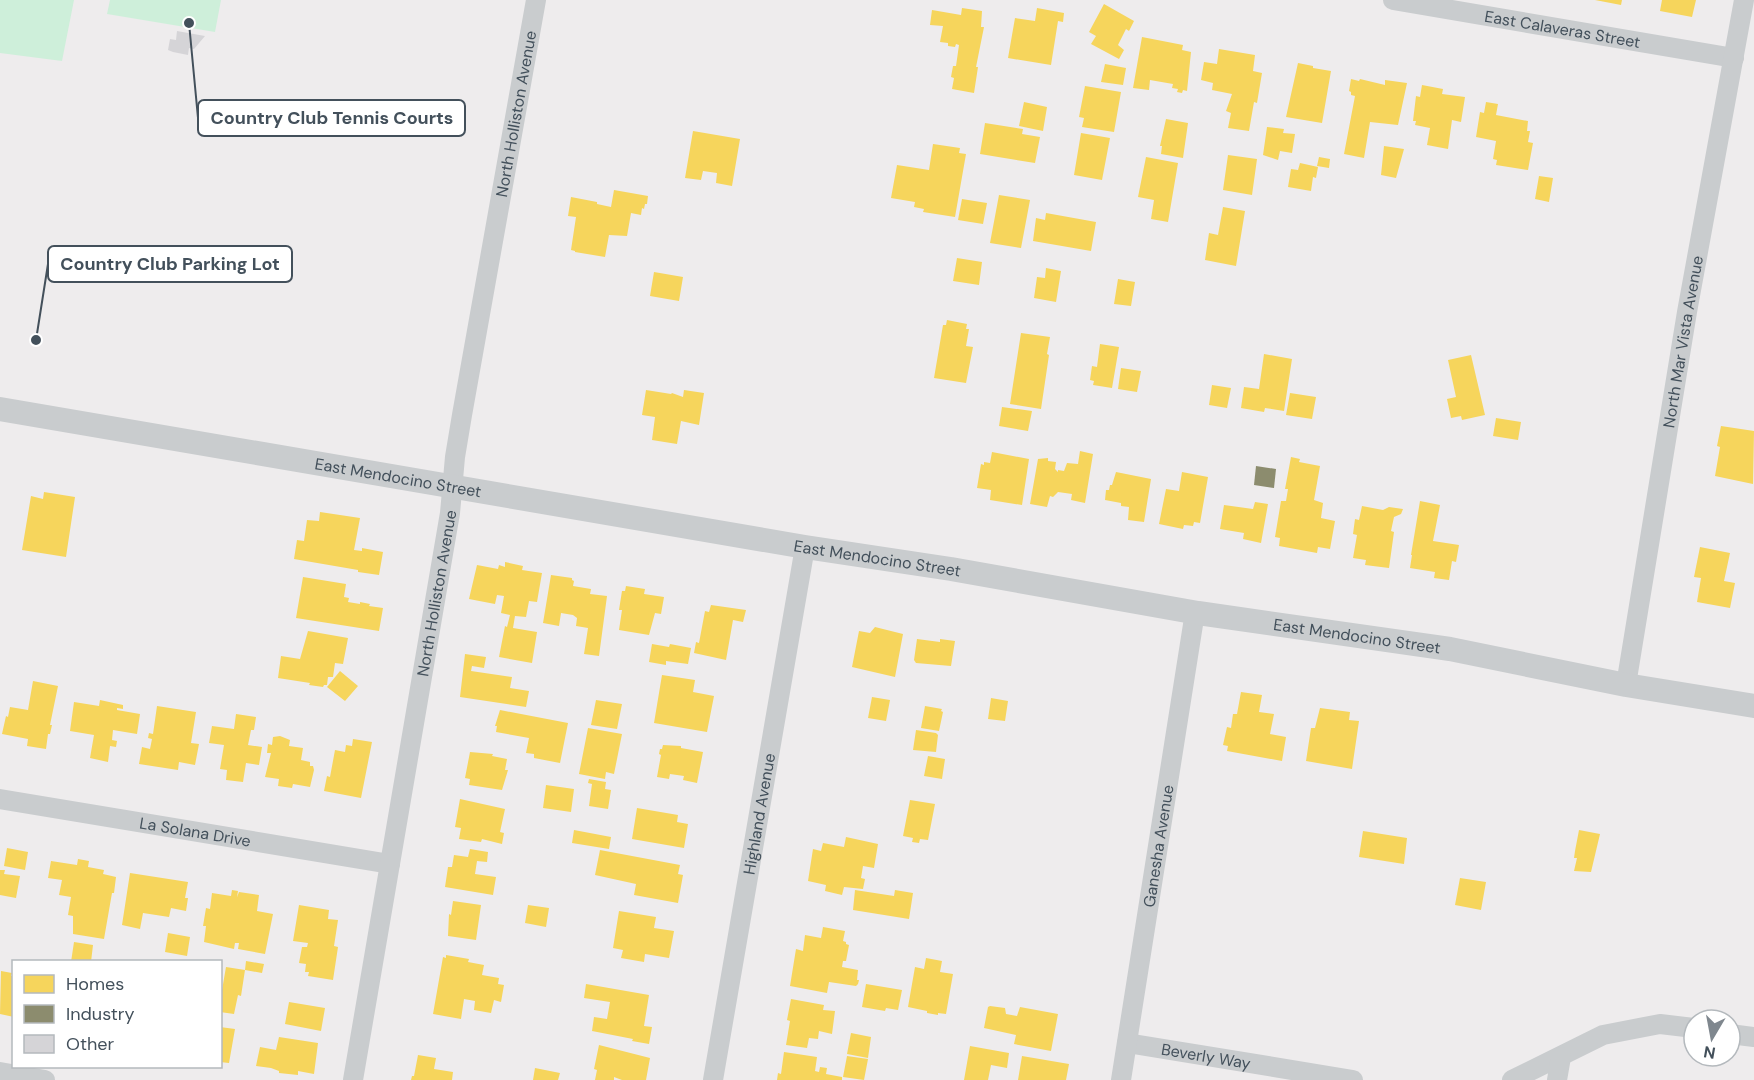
<svg xmlns="http://www.w3.org/2000/svg" width="1754" height="1080" viewBox="0 0 1754 1080" font-family="'DM Sans',sans-serif">
	<style>
		.green { fill: #ceefda }
		.homes { fill: #f6d55c }
		.industry { fill: #8c8c6e }
		.building { fill: #d5d4d7 }
		.lines { fill: none; stroke-linecap: round; stroke-linejoin: round }
		.minor { stroke: #c9ccce; stroke-width: 20 }
		.tertiary { stroke: #c9ccce; stroke-width: 24 }
		.labels { text-anchor: middle; dominant-baseline: central; stroke-width: 6; stroke-linejoin: round; paint-order: stroke }
		.street-label { font-size: 16px; fill: #43505b; stroke: #fff }
		.leader { fill: none; stroke: #43505b; stroke-width: 2 }
		.callout-dot { fill: #43505b; stroke: #fff; stroke-width: 2 }
		.callout { fill: #fff; stroke: #43505b; stroke-width: 2 }
		.callout-label { font-size: 18px; text-anchor: middle; font-weight: bold; fill: #43505b }
	</style>
	<rect width="100%" height="100%" fill="#eeeced"/>
	<path class="green" d="M0,0h74l-12,61 -62,-8z
		M110,0h111l-6,32 -108,-18z"/>
	<path class="homes" d="M1595,0h27l-1,5z
		M1662,0h34l-4,17 -32,-6z
		M1104,4l30,17 -5,10 -3,-2 -8,16 6,5 -5,9 -28,-15 5,-8 -7,-4z
		M962,8l20,3 -1,16h3l-8,40h2l-4,26 -22,-4 2,-11 -3,-1 2,-11h3l3,-21 -3,-1 -1,3 -7,-1v-3l-8,-1 3,-16 -13,-1 2,-15 29,5z
		M1037,8l27,5 -1,9 -5,-1 -7,44 -43,-7 7,-40 20,3z
		M1142,37l41,8 -1,5 9,2 -4,39 -4,-1 -1,3 -5,-1 1,-3 -6,-1 1,-4 -23,-4 -1,10 -16,-2z
		M1219,49l36,6 -2,16 9,2 -5,30 -3,-1 -5,29 -21,-3 3,-15 -5,-2 6,-17 -20,-4 1,-7 -12,-3 3,-18 13,2z
		M1298,63l15,3v2l18,3 -9,52 -36,-6z
		M1105,64l21,4 -3,17 -22,-3z
		M1351,79l8,2 1,-2 25,6v-5l22,3 -9,42 -28,-3 -6,36 -20,-4 11,-58 -4,-1v-3l-2,-1z
		M1422,85l21,4 -1,5 23,3 -4,25 -9,-2 -4,29 -21,-4 3,-17 -15,-3 1,-4h-3l3,-25 4,1z
		M1085,86l36,6 -7,40 -32,-5 2,-9 -5,-1z
		M1024,102l23,5 -4,24 -24,-5z
		M1486,102l12,2 -2,11 32,6 -1,10h3l-2,11 5,1 -5,27 -32,-5 1,-5 -4,-1 3,-18 -20,-4 4,-25 4,1z
		M1166,119l22,4 -5,35 -22,-4 1,-8h-2z
		M985,123l38,6 -1,5 18,3 -5,26 -55,-9z
		M1267,127l17,2 -1,4 12,1 -3,19 -12,-2 -2,9 -15,-5z
		M693,131l47,8 -8,47 -16,-3 1,-10 -14,-2 -2,9 -16,-2z
		M1081,133l29,5 -8,42 -28,-5z
		M933,144l27,4 -1,5 7,1 -11,63 -32,-5 1,-3 -10,-2 1,-5 -24,-4 6,-33 32,5z
		M1384,146l20,3 -8,29 -15,-3z
		M1228,155l29,4 -5,36 -29,-5z
		M1146,157l32,6 -10,59 -17,-3 3,-19 -16,-3z
		M1319,157l11,2 -1,9 -12,-2z
		M1300,163l18,4 -2,11 -3,-1 -2,14 -23,-4 3,-18 7,1z
		M1539,176l14,2 -4,24 -14,-3z
		M614,190l34,6 -1,8h-2l-1,5 -2,-1 -1,7 -10,-2 -4,23 -18,-1 -4,22 -30,-5v-1l-4,-1 5,-33 -8,-1 3,-19 26,5v2l14,3z
		M999,195l31,5 -9,48 -31,-5z
		M962,199l25,4 -4,21 -25,-4z
		M1223,207l22,4 -9,55 -31,-6 4,-27 9,2z
		M1046,213l50,9 -5,29 -58,-10 3,-23 9,2z
		M957,258l25,4 -3,23 -26,-4z
		M1046,268l15,3 -5,31 -22,-4 3,-21 8,1z
		M654,272l29,5 -4,24 -29,-5z
		M1118,279l17,3 -4,24 -17,-2z
		M947,320l20,4 -1,5h3l-3,17 7,1 -7,36 -32,-5 9,-53h3z
		M1021,333l29,4 -3,17 2,1 -8,54 -31,-5z
		M1100,344l19,3 -7,41 -19,-3 1,-4 -4,-1 2,-14 5,1z
		M1264,354l28,5 -8,52 -19,-3 -1,4 -23,-4 3,-21 15,2z
		M1471,355l14,60 -23,5 -1,-4 -10,2 -4,-19 9,-2 -8,-37z
		M1121,368l20,3 -4,21 -19,-3z
		M1212,385l19,3 -4,20 -18,-3z
		M646,390l25,4 1,-1 11,4 1,-7 20,3 -5,32 -18,-4 -4,23 -25,-4 3,-23 -13,-2z
		M1290,393l26,4 -4,22 -26,-4z
		M1002,407l30,4 -4,20 -29,-5z
		M1496,418l25,4 -3,18 -25,-4z
		M1721,426l33,5 -1,53 -38,-8 5,-29 -3,-1z
		M1080,451l13,3 -8,49 -14,-3 1,-6 -14,-2 -5,5 -3,-1 -3,11 -17,-3 8,-45 10,-1v3l8,1 -1,7 3,3v-2l6,1 3,-8 11,1z
		M992,452l37,7 -7,46 -32,-5 1,-10 -14,-2 4,-24 3,1v-3l6,1z
		M1291,457l9,2 -1,3 21,4 -6,34 9,3 -2,15 14,3 -5,28 -12,-2 -1,6 -38,-7 1,-8 -5,-1 6,-36h5l2,-12h-3z
		M1116,472l35,7 -7,43 -16,-2 1,-13 -8,-1v-3l-16,-3 1,-10h3l1,-5h2z
		M1182,472l26,5 -8,46 -6,-1 -1,4 -9,-1 -1,4 -24,-5 7,-35 13,2z
		M44,492l31,5 -9,60 -44,-7 9,-54 12,3z
		M1420,501l20,4 -7,36 26,4 -3,17 -4,-1 -3,19 -15,-2 1,-6 -25,-4 2,-13h-1z
		M1255,502l13,2 -7,39 -18,-4 1,-6 -24,-4 4,-24 29,4z
		M1362,506l21,4 6,-3 14,2 -2,5 -7,3 -3,14 3,1 -5,36 -24,-3 1,-5 -13,-2 4,-23 -4,-1 2,-15 4,1z
		M320,512l40,6 -6,32 8,1v-3l21,4 -4,23 -21,-3v-2l-64,-11 3,-19 7,1 3,-21 12,1z
		M1700,547l30,6 -6,28 11,2 -5,25 -33,-6 4,-24 -7,-1z
		M505,562l18,4 -1,4 20,3 -5,29 -8,-1 -3,16 -11,-1 -2,12 24,4 -5,31 -33,-6 6,-31 2,1 3,-12 -9,-2 3,-17 -7,-1 -2,9 -26,-5 8,-34 21,4 1,-4 6,2z
		M551,575l21,3v2l2,1 -1,5 18,3 -1,5 17,2 -8,60 -15,-2 4,-26 -12,-2 1,-8 -4,-3 -12,-2 -2,13 -16,-3z
		M303,577l43,7 -2,13 5,1 -1,4 12,2v-2l10,2 -1,2 14,2 -4,23 -83,-13z
		M626,586l19,3 -1,5 20,3 -3,17 -6,-1 -6,22 -30,-5 3,-20h-3l3,-19h3z
		M711,605l35,5 -3,12 -10,-2 -7,40 -32,-7 2,-11 3,1 6,-32 4,1z
		M875,627l28,7 -8,43 -43,-10 7,-36 11,2z
		M308,631l40,7 -5,26 -8,-1 -2,14h-5l-1,8h-3l-1,2 -14,-2 1,-2 -32,-5 3,-22 19,3z
		M917,639l23,3v-3l15,2 -4,25 -35,-3 -2,-3z
		M652,644l17,3 1,-3 21,4 -3,16 -22,-3v4l-17,-3z
		M465,654l21,3 -2,11 -12,-2 -1,5 41,6 -2,11 19,3 -3,16 -66,-10z
		M340,671l18,15 -13,15 -18,-14z
		M662,675l33,5 -2,12 21,4 -7,36 -53,-9z
		M33,681l25,5 -8,39h2l-2,9h-2l-2,15 -19,-3 1,-7 -26,-5 4,-18 2,1 2,-10 18,3z
		M1241,692l21,3 -3,17 15,2 -4,20 16,3 -4,24 -55,-10 1,-5 -5,-1 4,-18 4,1 2,-14h4z
		M872,697l18,3 -4,21 -18,-3z
		M991,698l17,3 -3,20 -17,-2z
		M100,700l23,5v4l-6,-1v2l23,4 -3,20 -24,-4 -1,10 5,1 -1,6 -6,-1 -2,16 -18,-4 4,-23 -24,-4 4,-29 25,4z
		M596,700l26,4 -5,25 -26,-4z
		M157,706l39,6 -5,31 8,1 -4,21 -16,-3 -1,8 -39,-6 3,-17 8,2 2,-10 -4,-1 1,-5 4,1z
		M925,706l17,3 -1,2 2,1 -4,19 -18,-3z
		M1320,708l30,4 -1,8 10,1 -7,48 -46,-8 5,-33h4z
		M500,710l68,13 -8,40 -26,-5v-4l-8,-1 3,-15 -33,-6 1,-6h-2z
		M236,714l20,3 -2,13h-3l-3,15 14,2 -3,18 -13,-2 -3,19 -17,-2 1,-10 -7,-1 4,-24 -15,-2 3,-17 22,3z
		M588,728l34,6 -8,40 -8,-2 -1,7 -26,-5z
		M916,730l20,3 2,2 -2,17 -23,-2z
		M280,736l10,4 -1,6 14,2 -2,12 9,2v4h3l1,4 -4,17 -17,-3 -1,4 -14,-2 1,-7 -14,-2 6,-24h-4l1,-9 4,1 1,-8z
		M353,739l19,3 -11,56 -37,-7 3,-15 3,1 5,-27 10,2 1,-7 6,1z
		M663,745l18,1v2l22,4 -6,31 -14,-3 1,-4 -14,-2 -1,5 -12,-2 4,-22 -2,-1 1,-5h2z
		M470,752l23,2 -1,2 15,3 -2,11h3l-6,20 -33,-5 1,-6 -5,-1z
		M928,756l17,3 -3,20 -18,-3z
		M589,779l17,3 -1,7 6,1 -3,19 -19,-3 3,-22 -4,-1z
		M546,785l28,4 -3,23 -28,-4z
		M460,799l45,10 -5,23 4,1 -2,11 -20,-5 -1,3 -22,-3 2,-11 -6,-1z
		M910,800l25,4 -7,36 -8,-1 -1,4 -7,-1 1,-4 -10,-2z
		M637,808l41,7 -1,7 11,2 -4,24 -52,-9z
		M574,830l37,7 -2,12 -37,-6z
		M1579,830l21,4 -9,38 -17,-1 3,-13h-3l1,-7z
		M1363,831l44,7 -3,26 -45,-7z
		M846,837l32,7 -4,24 -11,-2 -2,12 4,1 -2,10 -19,-2 -2,8 -17,-4 1,-6 -18,-4 5,-32 8,2 2,-8 21,4z
		M7,848l21,4 -3,18 -21,-4z
		M470,849l18,3 -1,10 -10,-1 -2,13 21,3 -3,18 -48,-8 3,-20h4l2,-12 14,2z
		M600,850l80,15 -2,9 5,1 -5,28 -44,-8 2,-11 -41,-9z
		M78,859l11,2 -1,6 16,3 -1,4 13,3 -2,16h-2l-8,46 -31,-5v-18l-5,-1 3,-18 -12,-2 3,-15 -14,-2 3,-17 26,4z
		M0,870h5l-1,4 16,2 -4,22 -16,-3z
		M130,873l58,9 -3,16h3l-2,13 -15,-3 -2,9 -26,-4 -3,16 -18,-4z
		M1460,878l26,4 -5,28 -26,-5z
		M232,890l6,1 -1,6 2,-5 20,3 -2,16 16,3 -8,40 -27,-5 1,-6h-4l-1,6 -30,-7 2,-16h-3l3,-18 4,1 2,-16 19,3z
		M855,890l39,6 1,-6 18,3 -4,26 -56,-9z
		M453,901l28,4 -5,35 -28,-4 1,-22 2,1z
		M299,905l30,5 -1,9 10,1 -4,26 4,1 -5,33 -25,-4 1,-4h-4l1,-8 -7,-1 3,-16h5l1,-4 -15,-2z
		M528,905l21,3 -3,19 -21,-4z
		M619,911l37,6 -2,11 20,3 -5,27 -24,-4 -1,8 -23,-4 2,-8 -10,-2z
		M823,927l22,4 -2,10 3,1v2l3,1 -3,16h-3l-1,6 16,3 -1,10h2l-1,4 -2,2 -27,-4 -2,11 -37,-7 6,-37 7,2 2,-16 16,3z
		M168,933l22,4 -3,19 -22,-4z
		M74,942l19,3 -2,17h-20z
		M446,955l23,4 -1,3 16,3 -2,10 17,3 -1,6 6,1 -3,17 -7,-2 -3,13 -17,-3 1,-9 -11,-2 -3,20 -28,-5 10,-57 3,1z
		M926,958l16,3 -2,11 13,2 -7,40 -8,-1v2l-11,-2v-2l-19,-4 7,-40 9,2z
		M246,961l18,3 -2,9 -17,-3 -4,26 -3,-1 -4,19 -14,-2v-22h2l4,-23 19,3z
		M1,971l11,2 -1,3h3v41l-14,-3z
		M586,984l63,11 -5,31 8,1 -3,17 -17,-3 1,-2 -41,-8 2,-14 13,2 3,-17 -26,-4z
		M866,984l36,6 -4,20 -12,-2 -1,3 -23,-4z
		M791,999l33,6 -1,5 12,1 -3,23 -13,-3 -1,8 -9,-1 -2,10 -21,-3 4,-24 -3,-1z
		M289,1002l36,6 -4,23 -36,-7z
		M990,1006l15,2 1,6 11,2 3,-9 38,7 -7,37 -37,-7 2,-9 -32,-7 4,-21z
		M220,1027l15,2 -6,34 -9,-1z
		M851,1033l20,4 -3,21 -21,-4z
		M279,1037l39,6 -4,31 -16,-3v4l-19,-2v-2l-8,-3 -15,-2 4,-19 16,3z
		M599,1045l51,13 -4,22h-24l-8,-3v3h-19l2,-10 -3,-1z
		M970,1046l39,7 -2,15 -16,-3 -3,15h-24z
		M784,1052l33,5 -2,14 4,1 1,-5 7,1 -1,6 16,3v3h-65l1,-7 3,1z
		M418,1055l18,3 -2,11 19,3 -1,8h-41l1,-4h2z
		M847,1056l21,3 -4,21 -21,-3z
		M1022,1056l47,8 -3,16h-48z
		M535,1068l25,5 -2,7h-25z"/>
	<path class="industry" d="M1256,466l20,3 -2,19 -20,-3z"/>
	<path class="building" d="M177,31l28,5 -11,13 -5,-1 -1,7 -15,-3 -5,-2 2,-11 6,1z"/>
	<g class="lines">
		<g class="minor">
			<path id="s1" d="M1393,0l341,58"/>
			<path id="s2" d="M1626,685l61,-373 57,-312"/>
			<path id="s3" d="M0,799l390,65"/>
			<path d="M1730,1034l24,3"/>
			<path id="s4" d="M1127,1043l226,37"/>
			<path d="M0,1072l45,8"/>
			<path id="s5" d="M353,1080l97,-567 5,-56 7,-42 74,-415"/>
			<path id="s6" d="M713,1080l92,-533"/>
			<path id="s7" d="M1121,1080l74,-468"/>
			<path d="M1512,1080l91,-45 57,-11 34,4"/>
			<path d="M1557,1080l4,-23"/>
		</g>
		<path class="tertiary" id="s8" d="M0,409l805,138 146,22 247,44 252,36 176,36 128,21"/>
	</g>
	<g class="labels">
		<g class="street-label">
			<text stroke="none"><textPath href="#s1" startOffset="172">East Calaveras Street</textPath></text>
			<text stroke="none"><textPath href="#s5" startOffset="980">North Holliston Avenue</textPath></text>
			<text stroke="none"><textPath href="#s2" startOffset="348">North Mar Vista Avenue</textPath></text>
			<text stroke="none"><textPath href="#s8" startOffset="404">East Mendocino Street</textPath></text>
			<text stroke="none"><textPath href="#s8" startOffset="890">East Mendocino Street</textPath></text>
			<text stroke="none"><textPath href="#s5" startOffset="494">North Holliston Avenue</textPath></text>
			<text stroke="none"><textPath href="#s8" startOffset="1376">East Mendocino Street</textPath></text>
			<text stroke="none"><textPath href="#s6" startOffset="270">Highland Avenue</textPath></text>
			<text stroke="none"><textPath href="#s3" startOffset="198">La Solana Drive</textPath></text>
			<text stroke="none"><textPath href="#s7" startOffset="237">Ganesha Avenue</textPath></text>
			<text stroke="none"><textPath href="#s4" startOffset="80">Beverly Way</textPath></text>
		</g>
	</g>
	<path class="leader" d="M189 23L198 118M36 340L48 264"/>
	<g class="callout-dot">
		<circle cx="189" cy="23" r="6"/>
		<circle cx="36" cy="340" r="6"/>
	</g>
	<g class="callout">
		<rect x="198" y="100" width="267" height="36" rx="6"/>
		<rect x="48" y="246" width="244" height="36" rx="6"/>
	</g>
	<g class="callout-label">
		<text x="332" y="124">Country Club Tennis Courts</text>
		<text x="170" y="270">Country Club Parking Lot</text>
	</g>
	<rect x="12" y="960" width="210" height="108" fill="#ffffff" stroke="#b4b9bd" stroke-width="1.5"/>
	<rect x="24" y="975" width="30" height="18" fill="#f6d55c" stroke="#b4b9bd" stroke-width="1.5"/>
	<text x="66" y="990" font-size="18" fill="#43505b">Homes</text>
	<rect x="24" y="1005" width="30" height="18" fill="#8c8c6e" stroke="#b4b9bd" stroke-width="1.5"/>
	<text x="66" y="1020" font-size="18" fill="#43505b">Industry</text>
	<rect x="24" y="1035" width="30" height="18" fill="#d5d4d7" stroke="#b4b9bd" stroke-width="1.5"/>
	<text x="66" y="1050" font-size="18" fill="#43505b">Other</text>
	<g transform="translate(1712 1038) rotate(190)"><circle r="28" fill="#ffffff" stroke="#b4b9bd" stroke-width="1.5"/>
	<path d="M0-4.5L10 22L0 15L-10 22Z" fill="#7f878e"/>
	<text y="-9" font-size="16" font-weight="bold" text-anchor="middle" fill="#43505b">N</text>
	</g>
</svg>
